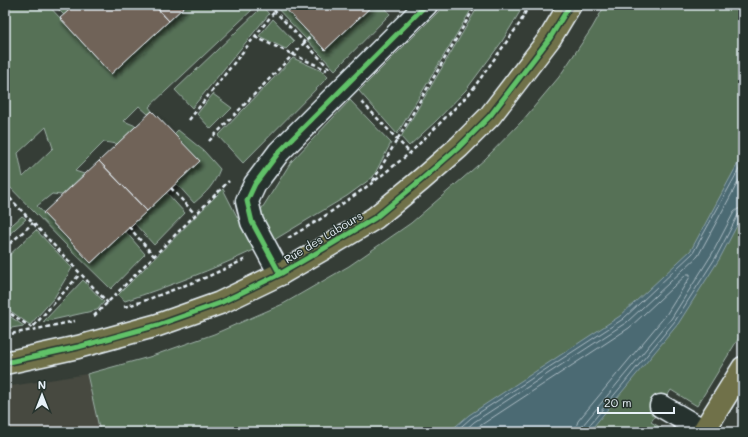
<svg xmlns="http://www.w3.org/2000/svg" width="748" height="437" viewBox="0 0 748 437" font-family="Mali,sans-serif">
	<style>
		.built { fill: #464940 }
		.green { fill: #567157; stroke: #9fb1a8; fill-rule: evenodd }
		.water { fill: #4c6a73; stroke: #8aa0a8 }
		.lines { fill: none; stroke-linecap: round; stroke-linejoin: round }
		.shore { stroke: #aabbc3; stroke-width: 1 }
		.building { fill: #6f6459; stroke: #e8f1f8; filter: url(#shadow) }
		.minor-casing { stroke: #e8f1f8; stroke-width: 25 }
		.major-casing { stroke: #e8f1f8; stroke-width: 25 }
		.path { stroke: #e8f1f8; stroke-width: 2.5; stroke-dasharray: 4 3; stroke-linecap: butt }
		.minor { stroke: #26332d; stroke-width: 22 }
		.major { stroke: #6f714a; stroke-width: 22 }
		.cycleway-casing { stroke: #26332d; stroke-width: 8 }
		.cycleway { stroke: #61c268; stroke-width: 5 }
		.labels { text-anchor: middle; dominant-baseline: central; stroke-width: 3; stroke-linejoin: round; paint-order: stroke }
		.street-label { font-size: 11px; fill: #e8f1f8; stroke: #26332d }
	</style>
	<defs>
		<filter id="shadow"><feDropShadow dx="2.5" dy="4.5" stdDeviation="2" flood-color="#0009"/></filter>
	</defs>
	<rect width="100%" height="100%" fill="#353d36"/>
	<filter id="ink" filterUnits="userSpaceOnUse"><feTurbulence type="fractalNoise" baseFrequency=".025" numOctaves="2"/><feDisplacementMap in="SourceGraphic" scale="8" xChannelSelector="R" yChannelSelector="G"/><feConvolveMatrix kernelMatrix="1 2 1 2 8 2 1 2 1" color-interpolation-filters="sRGB"/></filter>
	<g filter="url(#ink)">
		<path class="built" d="M87,374l13,58h-95v-45z"/>
		<path class="green" d="M5,5h43l63,68 75,-68h64l3,4 -104,98 3,4 -4,3 -9,-8 -15,15 12,5 -19,18 -13,-2 -29,29 9,3 -22,21 -10,-1 -15,12 54,57 34,-32 20,23 -34,35 -47,-46 -59,-61zM46,127l7,21 -30,29 -5,-24z
			M54,5h21l-11,10z
			M253,5h8l8,9 -77,94 -17,-18 83,-79z
			M274,5h8l43,45 48,-45h10l7,9 -55,56z
			M445,5h29l-77,129 -38,-43z
			M479,5h45l-23,38 -35,47 -30,31 -27,25 -8,-9z
			M605,5h138v326l-46,75 -26,-16 -20,32 17,10h-568l-13,-58 62,-17 65,-23 69,-30 66,-38 62,-43 74,-64 38,-39 36,-43 33,-49z
			M273,19l21,22 -8,8 -27,-13z
			M293,58l31,14 4,5 -85,86 -25,-27z
			M213,94l19,14 -21,21 -14,-15z
			M350,100l41,43 -18,34 -26,19 -73,44 -15,-27 32,-51z
			M178,130l26,21 16,18c-6,16 -13,23 -26,34l-18,-20 -2,-49z
			M223,189l31,61c-42,20 -85,36 -129,51l-7,-6z
			M166,192l19,21 -31,32 -20,-22z
			M22,216l4,3 -21,19v-7z
			M36,230l36,38 -18,30 -24,27 -25,-18v-48z
			M83,280l21,22 -7,8 -54,12z
			M5,313l19,13 -19,3z"/>
		<path class="water" d="M743,154v60l-23,44 -42,66 -89,108h-140l20,-17 151,-99 71,-66z"/>
		<g class="lines">
			<path class="shore" d="M455,432l16,-14 152,-99 70,-66 50,-91
				M463,432l11,-10 153,-100 71,-66 45,-83
				M472,432l6,-5 151,-99 58,-54h3v3l-24,38 -88,106 -2,6 -1,5
				M581,432l1,-3 1,-4 88,-106 41,-65 22,-42 4,-3 5,-1
				M586,432l1,-4 88,-107 41,-64 22,-42 2,-2h3"/>
		</g>
		<path class="building" d="M75,5h79l15,16 -58,53 -51,-56z
			M154,5h32l-17,16z
			M282,5h91l-48,45z
			M152,111l48,50 -53,50 -48,-50z
			M99,161l48,50 -56,52 -48,-50z"/>
		<g class="lines">
			<defs>
				<path id="minor" d="M280,274l-28,-52 -5,-21 8,-17 24,-32 147,-147
					M661,406l43,25"/>
				<path id="major" d="M5,363l73,-16 80,-22 62,-22 60,-29 50,-29 45,-27 46,-38 38,-33 31,-31 60,-78 20,-33
					M703,432l40,-64"/>
			</defs>
			<use href="#minor" class="minor-casing"/>
			<use href="#major" class="major-casing"/>
			<path class="path" d="M269,5l60,63
				M255,37l72,33
				M362,102l48,51
				M189,120l86,-109
				M209,141l102,-105
				M373,181l103,-176
				M171,188l24,26
				M5,193l103,110
				M129,227l25,29
				M288,238l31,-18 53,-37 38,-30 60,-60 50,-70 9,-18
				M5,248l28,-25
				M124,307l17,-5 66,-25 39,-18
				M5,310l27,18 48,-54
				M94,316l135,-135
				M5,335l27,-5 43,-9"/>
			<use href="#minor" class="minor"/>
			<use href="#major" class="major"/>
			<defs>
				<path id="cycleway" d="M280,274l-28,-52 -5,-21 8,-17 24,-32 147,-147
					M5,363l73,-16 80,-22 62,-22 60,-29 50,-29 45,-27 46,-38 38,-33 31,-31 60,-78 20,-33"/>
			</defs>
			<use href="#cycleway" class="cycleway-casing"/>
			<use href="#cycleway" class="cycleway"/>
		</g>
	</g>
	<g class="labels">
		<g class="street-label">
			<text transform="translate(323 237) rotate(-31)">Rue des Labours</text>
		</g>
	</g>
	<rect width="748" height="437" fill="none" stroke="#26332d" stroke-width="20"/>
	<rect x="10" y="10" width="728" height="417" fill="none" stroke="#e8f1f8" stroke-width="1.5" filter="url(#ink)"/>
	<g transform="translate(42 395)" stroke="#26332d" stroke-width="3" paint-order="stroke">
	<path d="M0-3L7 15L0 10L-7 15Z" fill="#e8f1f8"/>
	<text y="-6" font-size="11" font-weight="bold" text-anchor="middle" fill="#e8f1f8">N</text>
	</g>
	<path d="M598 407v6h76v-6" fill="none" stroke="#e8f1f8" stroke-width="2"/>
	<text x="604" y="407" font-size="12" fill="#e8f1f8" stroke="#26332d" stroke-width="3" paint-order="stroke">20 m</text>
</svg>
